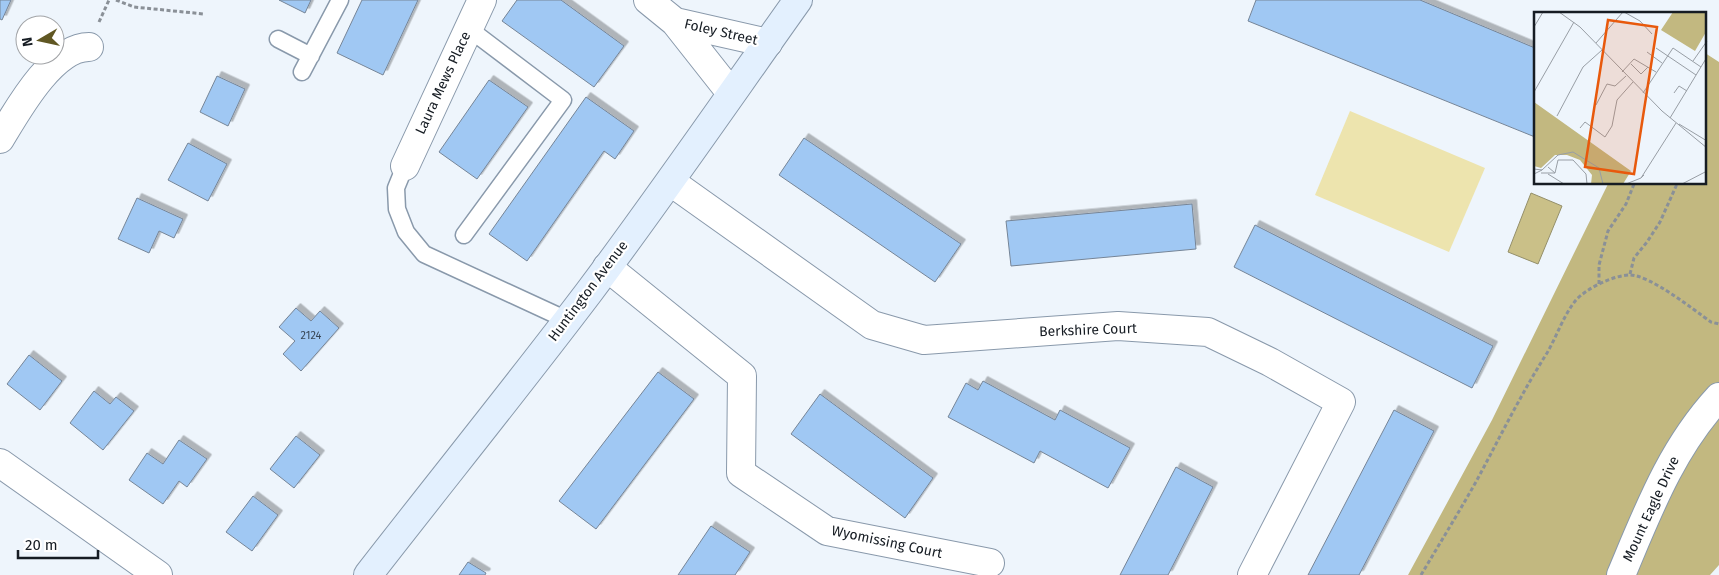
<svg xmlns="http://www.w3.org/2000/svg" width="1719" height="575" viewBox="0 0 1719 575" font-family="'Fira Sans',sans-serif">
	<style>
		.green { fill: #ede4ae }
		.forest { fill: #c2b880 }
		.water { fill: #cac088; stroke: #948f6a }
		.building { fill: #a0c8f3; stroke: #768597; filter: url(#shadow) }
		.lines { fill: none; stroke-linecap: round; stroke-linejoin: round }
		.lane-casing { stroke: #8999ab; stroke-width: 19 }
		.street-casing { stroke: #8999ab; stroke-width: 30 }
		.secondary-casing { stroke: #8999ab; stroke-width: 30 }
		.path { stroke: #8a9097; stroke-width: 3; stroke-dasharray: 4 2.5; stroke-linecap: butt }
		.lane { stroke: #fff; stroke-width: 16 }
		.street { stroke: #fff; stroke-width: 28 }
		.secondary { stroke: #e3f0fe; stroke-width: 28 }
		.labels { text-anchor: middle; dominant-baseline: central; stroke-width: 4.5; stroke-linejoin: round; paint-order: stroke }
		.number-label { font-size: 11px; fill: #384757 }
		.street-label { font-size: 14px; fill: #161c23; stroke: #fff }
		.inset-road { fill: none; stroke: #989ea5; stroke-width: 1 }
		.view { fill: #e8590c; fill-opacity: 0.15; stroke: #e8590c; stroke-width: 2.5 }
		.inset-edge { fill: none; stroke: #161c23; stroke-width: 2.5 }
	</style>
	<defs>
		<filter id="shadow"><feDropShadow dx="4.5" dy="-4.5" stdDeviation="0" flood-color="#0004"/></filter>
	</defs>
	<rect width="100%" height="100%" fill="#eef5fc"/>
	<path class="green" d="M1350,111l135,57 -36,84 -134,-57z"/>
	<path class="forest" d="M1705,53l14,9v503l-9,10h-302l84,-155 116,-236h97z"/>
	<path class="water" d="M1531,193l31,13 -24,58 -30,-12z"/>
	<path class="building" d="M0,0h11l-9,20 -2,-1z
		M279,0h32l-6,13z
		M362,0h56l-35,75 -46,-22z
		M517,0h44l63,46 -30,41 -92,-66z
		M1256,0h164l115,48v89l-287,-116z
		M217,76l28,13 -17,37 -28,-14z
		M489,80l39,27 -51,72 -38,-27z
		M586,97l48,34 -19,28 -11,-8 -77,110 -38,-27z
		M804,138l157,106 -26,38 -156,-107z
		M188,143l39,21 -19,37 -40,-21z
		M137,198l46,21 -9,19 -15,-7 -10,22 -31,-14z
		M1192,204l4,45 -185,17 -5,-45z
		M1255,225l238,121 -21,42 -238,-121z
		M296,308l15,13 9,-10 19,17 -38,43 -18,-17 12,-13 -16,-14z
		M29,355l33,26 -22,29 -33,-26z
		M658,372l36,27 -98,130 -37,-28z
		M983,381l72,39 5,-10 70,38 -22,40 -68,-37 -6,12 -86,-46 18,-34 12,7z
		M94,391l16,13 6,-7 18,14 -31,39 -33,-27z
		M820,394l113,84 -28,40 -114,-84z
		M1394,410l40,21 -75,144h-51z
		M296,436l24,19 -26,33 -24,-19z
		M179,440l28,19 -20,28 -8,-6 -16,23 -34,-24 18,-27 16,11z
		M1176,467l37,20 -45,88h-48z
		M253,496l25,19 -26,36 -26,-19z
		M711,526l39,26 -15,23h-57z
		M468,562l18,11 -1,2h-26z"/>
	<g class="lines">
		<defs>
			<path id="lane" d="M278,39l33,17
				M302,72l38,-72
				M405,166l-9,22 1,21 9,23 18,22 143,66
				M464,235l99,-135 -95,-72"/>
			<path id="street" d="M648,0l27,22 56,71
				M675,22l93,21
				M0,139c17,-28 52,-92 89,-92
				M405,166l77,-166
				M671,182l201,143 52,15 194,-14 90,6 62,30 71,40 -89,173
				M607,267l135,109 -1,97 86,58 163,32
				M0,463l158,112
				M1621,575c27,-64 50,-126 98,-178"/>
			<path id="secondary" d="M368,575c73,-94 149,-188 221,-283 72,-96 140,-195 209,-292"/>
		</defs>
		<use href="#lane" class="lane-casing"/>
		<use href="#street" class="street-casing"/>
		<use href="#secondary" class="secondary-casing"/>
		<path class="path" d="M116,0l18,7 70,7
			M99,22l10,-22
			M1630,274l4,-16 13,-16 13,-20 17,-38
			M1599,284v-19l9,-34 18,-27 8,-20
			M1421,575c19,-32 38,-63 56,-95 23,-43 44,-86 70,-127 10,-17 16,-37 29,-53 11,-12 38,-25 54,-25 20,0 64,35 81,47l8,2"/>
		<use href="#lane" class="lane"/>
		<use href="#street" class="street"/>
		<use href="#secondary" class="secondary"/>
	</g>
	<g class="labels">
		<g class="number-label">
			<text x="311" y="335">2124</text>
		</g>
		<g class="street-label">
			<text transform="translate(721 32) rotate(13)">Foley Street</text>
			<text transform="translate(443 83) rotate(-65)">Laura Mews Place</text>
			<text transform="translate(588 291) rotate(-53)">Huntington Avenue</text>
			<text transform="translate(1088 330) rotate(-2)">Berkshire Court</text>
			<text transform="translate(1651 509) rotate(-65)">Mount Eagle Drive</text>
			<text transform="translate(887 542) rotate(12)">Wyomissing Court</text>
		</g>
	</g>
	<g transform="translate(1534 12)">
		<rect width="172" height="172" fill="#eef5fc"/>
		<path d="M139,0h33v20l-11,19 -34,-21zM0,90l97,69 -8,13h-32l1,-9 -12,-15 -13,-5h-12l-14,13 -7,-2z" fill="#c2b880"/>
		<path class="inset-road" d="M25,0l21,15 82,84 45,37M90,0l16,9 12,13M0,15l9,-15M62,31l27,-31M122,36l40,27M113,40l15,11M159,49l14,-20M97,52l10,10 7,-7M88,60l12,-13 22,13M0,80l40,-70M109,81l30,-45 28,19M140,81l5,-7 8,5M62,93l11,-21 8,2 11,-10M23,104l26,-49 19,-17M136,106l37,-61M145,112l28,17M46,116l5,-6 20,15 7,-11 5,-26 16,-18M0,157l8,1 -8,4M8,158l16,-15 15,-3 26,16 4,16M7,161h14l-7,-6M21,161l3,-13h15l13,14 1,10M14,162l16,10M110,163l-3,3 35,-55M92,172l15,-6M148,172l25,-13"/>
		<path class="view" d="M74,8l49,7 -23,147 -49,-7z"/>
		<rect width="172" height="172" class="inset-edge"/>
	</g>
	<g transform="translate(40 40) rotate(261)"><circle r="24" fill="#ffffff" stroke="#a2a4a7"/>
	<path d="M0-4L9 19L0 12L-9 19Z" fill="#605723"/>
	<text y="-8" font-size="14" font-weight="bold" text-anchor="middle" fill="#161c23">N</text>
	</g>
	<path d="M18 550v8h80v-8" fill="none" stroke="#161c23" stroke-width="2.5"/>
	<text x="25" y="550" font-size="15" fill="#161c23" stroke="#ffffff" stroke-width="4" paint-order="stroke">20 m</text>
</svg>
